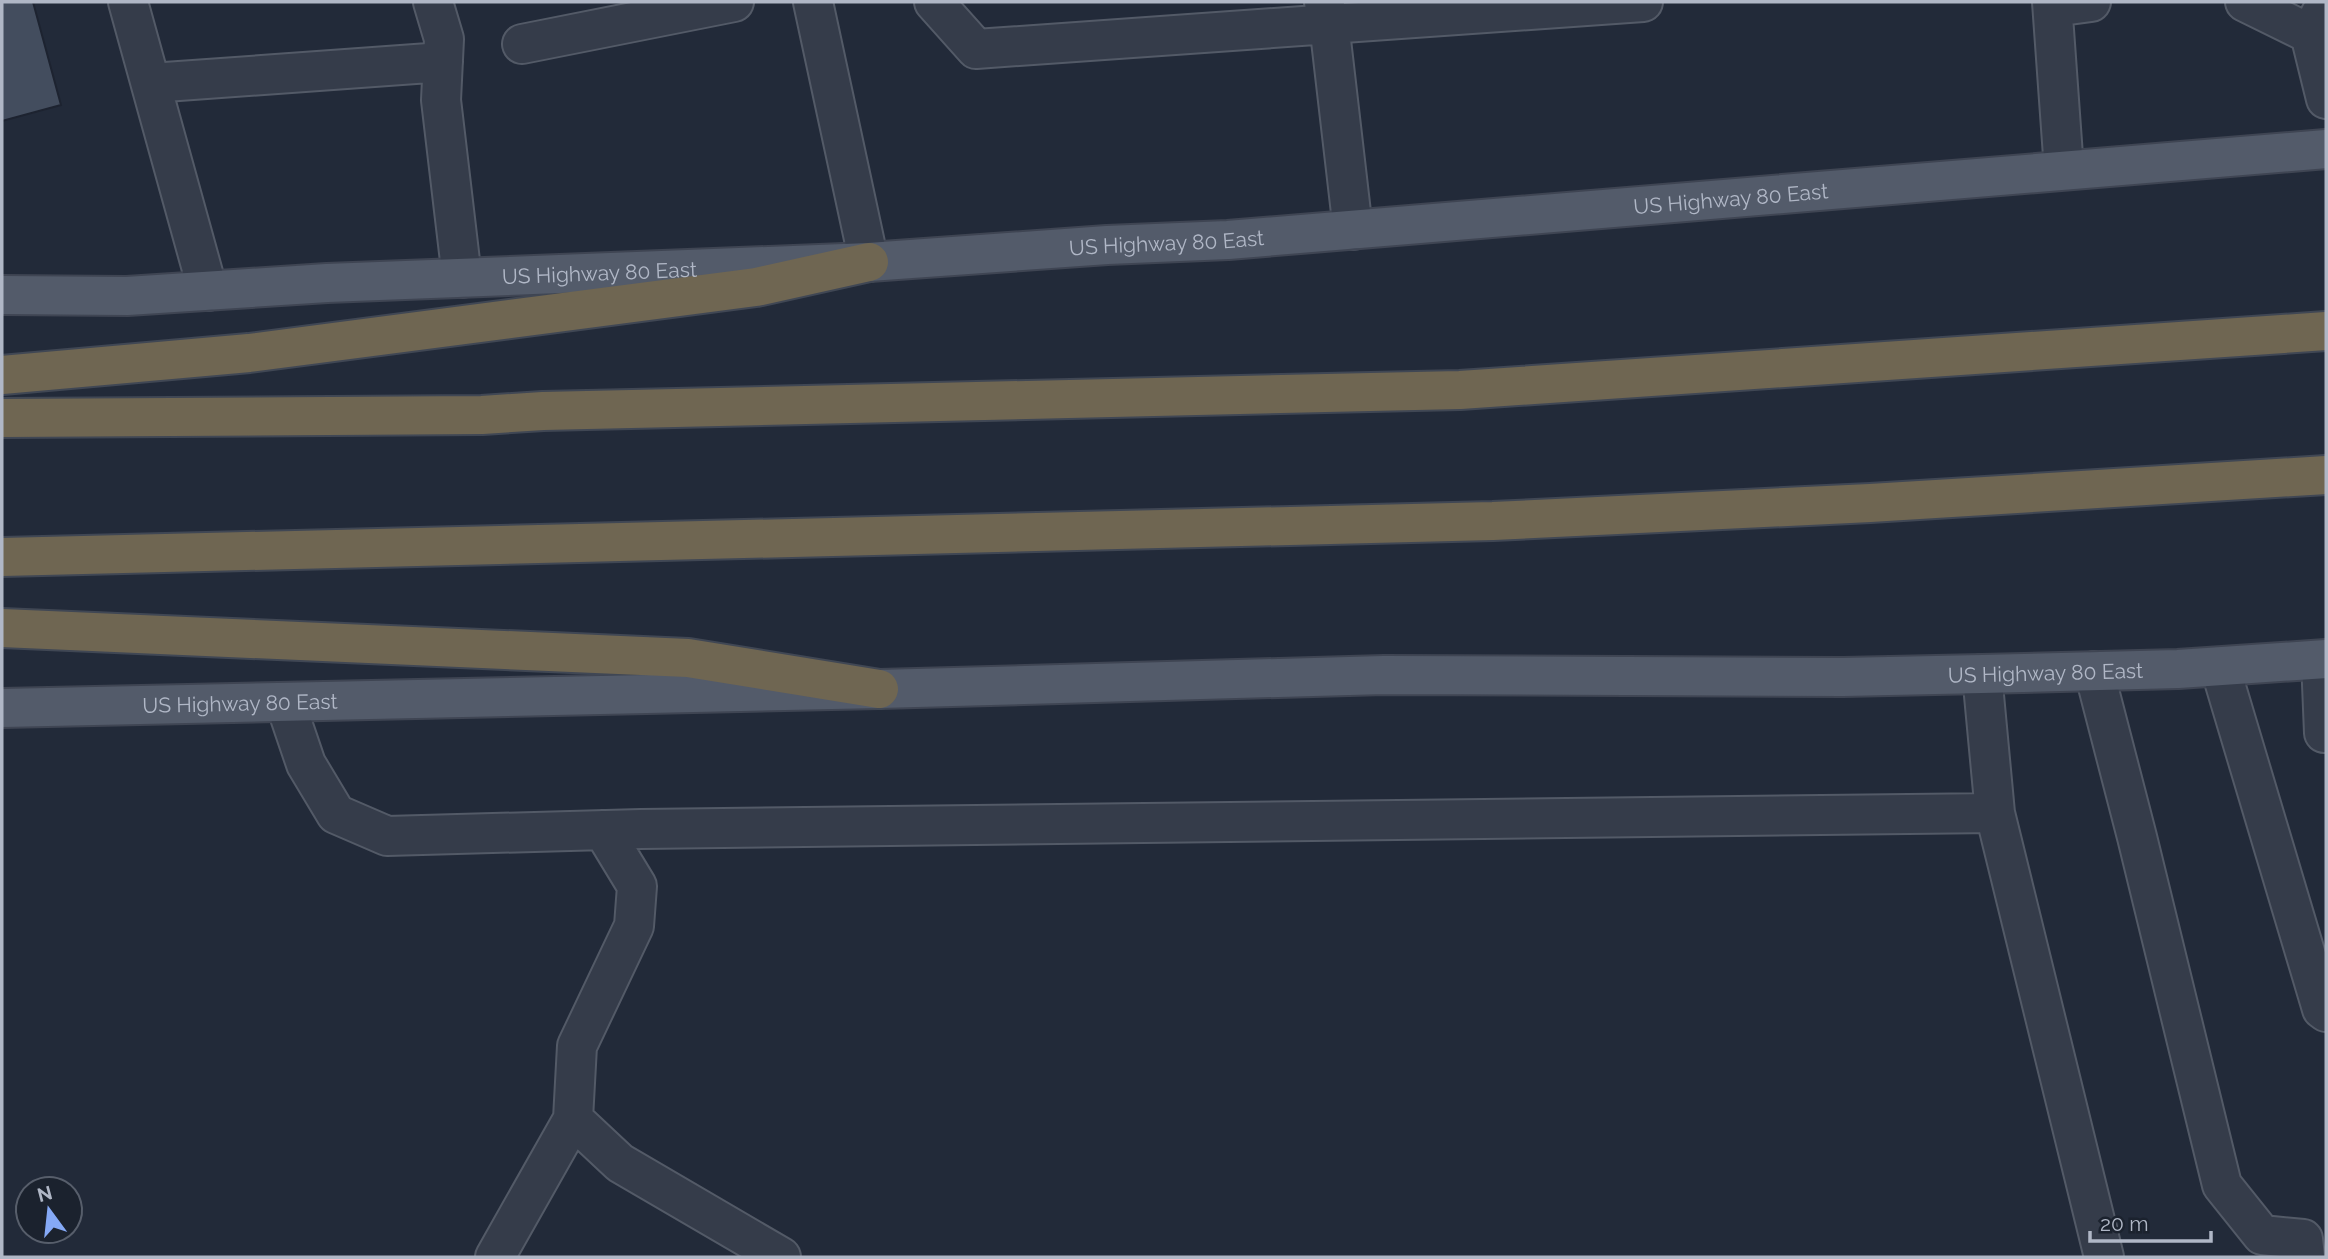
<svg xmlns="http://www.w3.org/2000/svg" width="2328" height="1259" viewBox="0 0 2328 1259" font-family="Raleway,sans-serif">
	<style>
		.building { fill: #434d5e; stroke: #1d2330; stroke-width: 2 }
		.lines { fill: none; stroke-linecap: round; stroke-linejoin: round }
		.minor-casing { stroke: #535a67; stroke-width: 42 }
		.major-casing { stroke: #3f4553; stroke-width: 42 }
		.highway-casing { stroke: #404754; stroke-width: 42 }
		.minor { stroke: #353c4a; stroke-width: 38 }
		.major { stroke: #535b6a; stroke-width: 38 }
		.highway { stroke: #6f6652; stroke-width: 38 }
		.labels { text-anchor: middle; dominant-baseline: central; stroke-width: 5; stroke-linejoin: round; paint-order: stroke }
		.street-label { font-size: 21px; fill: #b0b7c6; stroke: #1b222e }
	</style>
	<rect width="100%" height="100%" fill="#222a39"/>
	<path class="building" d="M2,2h31l28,103 -59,16z"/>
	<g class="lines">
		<defs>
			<path id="minor" d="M128,2l80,289
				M433,2l11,37 -3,61 21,178
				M813,2l56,260
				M934,2l42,47 667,-47
				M1324,2l5,21 24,207
				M2052,2l12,168
				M2245,2l65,32 16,65
				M2054,7l37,-5
				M2310,34l16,-30
				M522,44l212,-42
				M151,83l292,-21
				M2321,660l3,73 2,-1
				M2220,667l102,342 4,3
				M2094,671l43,166 85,348 40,50 41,4 2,18
				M285,702l21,62 30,50 51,22 254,-7 1354,-16 -13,-139
				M1995,813l109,444
				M603,830l34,56 -3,40 -57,120 -4,73 47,44 161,94
				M495,1257l78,-138"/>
			<g id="major">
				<path id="s1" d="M2,295l125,1 200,-13 542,-21 238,-17 121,-5 1098,-91"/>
				<path id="s2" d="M2,708l877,-19 505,-14 459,2 139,-3 196,-5 148,-10"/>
			</g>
			<path id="highway" d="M2,375l247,-22 507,-66 113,-25
				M2,418l480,-3 61,-4 917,-21 866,-59
				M2,557l1491,-36 377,-18 456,-28
				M2,628l686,30 191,31"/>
		</defs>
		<use href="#minor" class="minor-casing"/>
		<use href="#major" class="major-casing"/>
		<use href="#highway" class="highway-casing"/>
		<use href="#minor" class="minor"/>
		<use href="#major" class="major"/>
		<use href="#highway" class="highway"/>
	</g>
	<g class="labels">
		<g class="street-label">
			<text stroke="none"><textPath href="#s1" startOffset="1732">US Highway 80 East</textPath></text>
			<text stroke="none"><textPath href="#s1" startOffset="1166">US Highway 80 East</textPath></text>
			<text stroke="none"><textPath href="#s1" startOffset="598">US Highway 80 East</textPath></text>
			<text stroke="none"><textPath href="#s2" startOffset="2044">US Highway 80 East</textPath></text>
			<text stroke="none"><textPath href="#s2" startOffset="238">US Highway 80 East</textPath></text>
		</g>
	</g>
	<rect width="2328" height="1259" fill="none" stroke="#b0b7c6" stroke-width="7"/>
	<g transform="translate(49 1210) rotate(345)"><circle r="33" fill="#1b222e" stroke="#575e6b" stroke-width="2"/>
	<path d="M0-5L12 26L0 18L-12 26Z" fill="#85a9f6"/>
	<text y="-10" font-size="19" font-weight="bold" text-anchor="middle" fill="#b0b7c6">N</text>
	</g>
	<path d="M2090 1231v10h121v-10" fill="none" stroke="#b0b7c6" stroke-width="3.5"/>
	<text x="2100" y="1231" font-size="21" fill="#b0b7c6" stroke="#1b222e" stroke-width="5" paint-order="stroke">20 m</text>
</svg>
